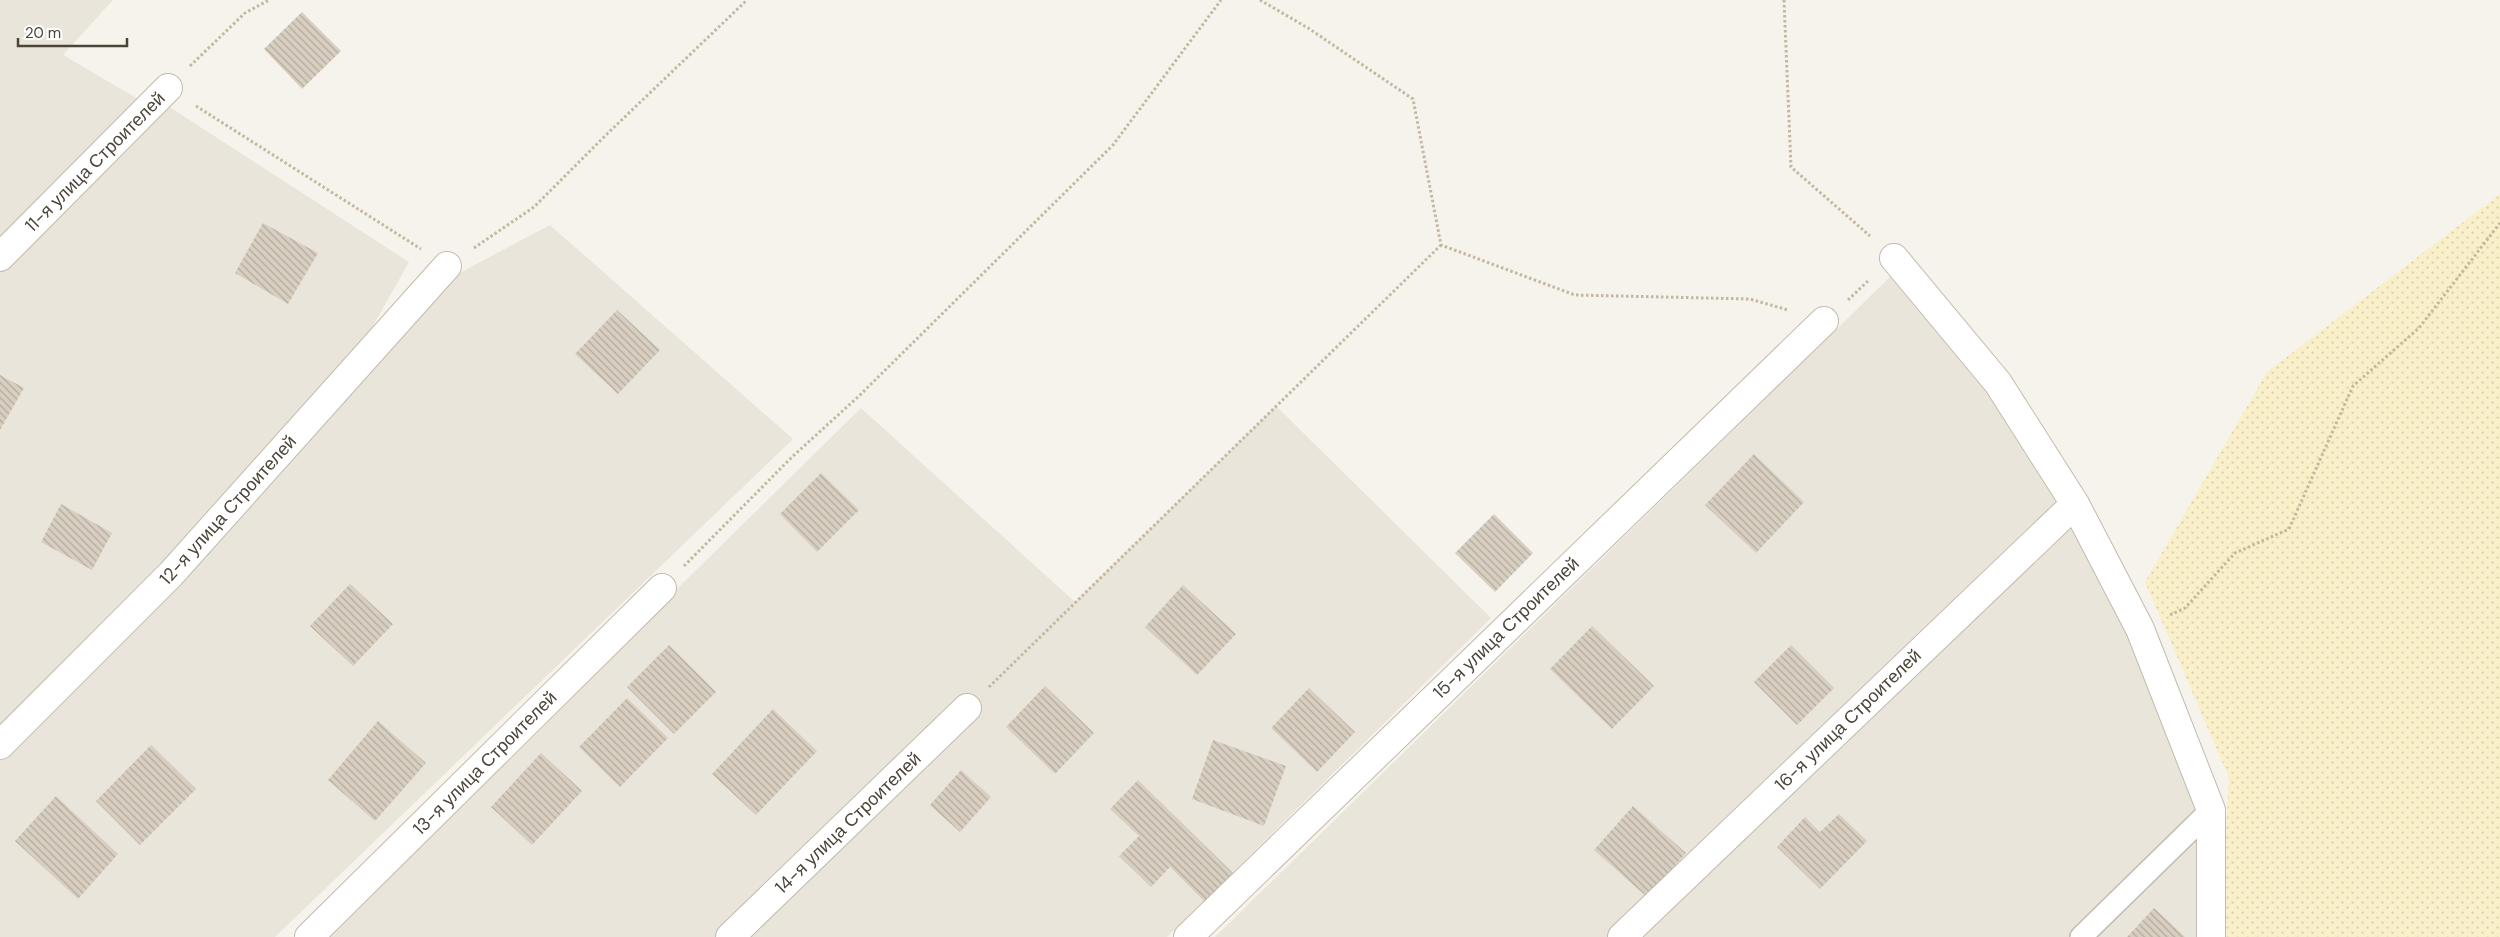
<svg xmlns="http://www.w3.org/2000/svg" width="2500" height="937" viewBox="0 0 2500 937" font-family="'DM Sans',sans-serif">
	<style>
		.residential { fill: #eae5da }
		.sand { fill: url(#sand-dots) }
		.building { fill: url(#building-back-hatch) }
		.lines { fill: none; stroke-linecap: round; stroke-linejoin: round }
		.lane-casing { stroke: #c2bbae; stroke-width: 24 }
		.street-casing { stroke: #c2bbae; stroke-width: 30 }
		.path { stroke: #c4b79f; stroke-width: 3; stroke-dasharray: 2.5 2.5; stroke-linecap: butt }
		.lane { stroke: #fff; stroke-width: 21 }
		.street { stroke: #fff; stroke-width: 28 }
		.labels { text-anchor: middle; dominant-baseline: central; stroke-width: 4; stroke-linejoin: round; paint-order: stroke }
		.street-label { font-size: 18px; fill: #4b4439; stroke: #fff }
	</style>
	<defs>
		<pattern id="sand-dots" width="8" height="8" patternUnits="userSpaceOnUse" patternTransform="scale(1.25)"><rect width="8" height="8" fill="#f9efc9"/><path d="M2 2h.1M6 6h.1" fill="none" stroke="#d7cead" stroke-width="1.8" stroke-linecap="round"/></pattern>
		<pattern id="building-back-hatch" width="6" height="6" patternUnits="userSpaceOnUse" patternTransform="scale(1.25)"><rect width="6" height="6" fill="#d8cfc1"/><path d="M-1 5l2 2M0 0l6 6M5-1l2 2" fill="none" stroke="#b1aa9e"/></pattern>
	</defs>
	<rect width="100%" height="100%" fill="#f6f3ec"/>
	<path class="residential" d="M0,0h113l-50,55 87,51 7,-7 252,163 -70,124 113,-109 98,-52 243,214 -518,498h-275z
		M1895,272l180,232 136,306v127h-996z
		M1276,406l215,212 -324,319h-844l538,-529 214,194z"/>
	<path class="sand" d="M2500,194v743h-280l9,-159 -84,-196 122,-210z"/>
	<path class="building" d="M302,12l39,39 -39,38 -38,-40z
		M263,223l55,30 -30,51 -53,-31z
		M617,310l43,40 -42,44 -43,-40z
		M0,375l24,13 -24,42z
		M1754,454l50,48 -48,51 -51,-48z
		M821,473l38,37 -42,42 -37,-38z
		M61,504l51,29 -20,37 -51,-28z
		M1494,514l39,39 -38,39 -40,-39z
		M350,584l43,40 -40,42 -43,-40z
		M1183,585l53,49 -39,41 -52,-48z
		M1592,626l62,60 -42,43 -62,-60z
		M669,645l47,47 -42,42 -47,-47z
		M1791,645l43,43 -37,37 -43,-43z
		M1045,686l49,47 -39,41 -49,-47z
		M1309,688l46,44 -38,40 -46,-44z
		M627,698l41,40 -48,49 -41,-40z
		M773,709l44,42 -61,64 -44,-41z
		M378,721l48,42 -51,58 -47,-41z
		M1213,740l73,26 -22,60 -72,-27z
		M151,745l45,44 -56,56 -44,-44z
		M541,753l41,38 -50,54 -41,-38z
		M961,770l30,27 -31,35 -30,-27z
		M1138,780l99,97 -28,29 -39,-39 -19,20 -32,-31 20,-20 -29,-27z
		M56,796l62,58 -40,45 -63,-58z
		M1633,806l53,47 -39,44 -53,-47z
		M1839,814l28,27 -47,48 -43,-42 28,-30 15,15z
		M2154,908l31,29h-58z"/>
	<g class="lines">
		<defs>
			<path id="lane" d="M2081,937l130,-127"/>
			<path id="street" d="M0,257l168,-169
				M1894,258l104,125 77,121 65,125 71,181v127
				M0,745l171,-171 276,-308
				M309,937l353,-349
				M730,937l237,-229
				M1188,937l636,-616
				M1622,937l453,-433"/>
		</defs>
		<use href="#lane" class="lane-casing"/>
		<use href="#street" class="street-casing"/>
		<path class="path" d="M1260,0l48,28 105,71 28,146 134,50 175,4 38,11
			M1784,0l7,167 79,69
			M190,66l55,-53 24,-13
			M196,106l225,143
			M474,248l60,-41 74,-74 139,-133
			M1848,300l21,-20
			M684,566l108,-109 67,-61 254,-251 108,-145
			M2170,615l15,-7 50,-55 54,-24 64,-143 66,-58 81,-105
			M989,687l452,-442"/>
		<use href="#lane" class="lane"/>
		<use href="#street" class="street"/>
	</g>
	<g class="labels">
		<g class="street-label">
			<text transform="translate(95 162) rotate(-45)">11-я улица Строителей</text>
			<text transform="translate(228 510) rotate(-48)">12-я улица Строителей</text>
			<text transform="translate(1506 628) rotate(-44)">15-я улица Строителей</text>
			<text transform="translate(1848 720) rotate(-44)">16-я улица Строителей</text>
			<text transform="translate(485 763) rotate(-45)">13-я улица Строителей</text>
			<text transform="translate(848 823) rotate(-44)">14-я улица Строителей</text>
		</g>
	</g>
	<path d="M18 38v8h109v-8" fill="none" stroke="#4b4439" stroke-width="2.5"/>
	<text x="25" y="38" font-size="15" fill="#4b4439" stroke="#ffffff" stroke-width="4" paint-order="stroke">20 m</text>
</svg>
